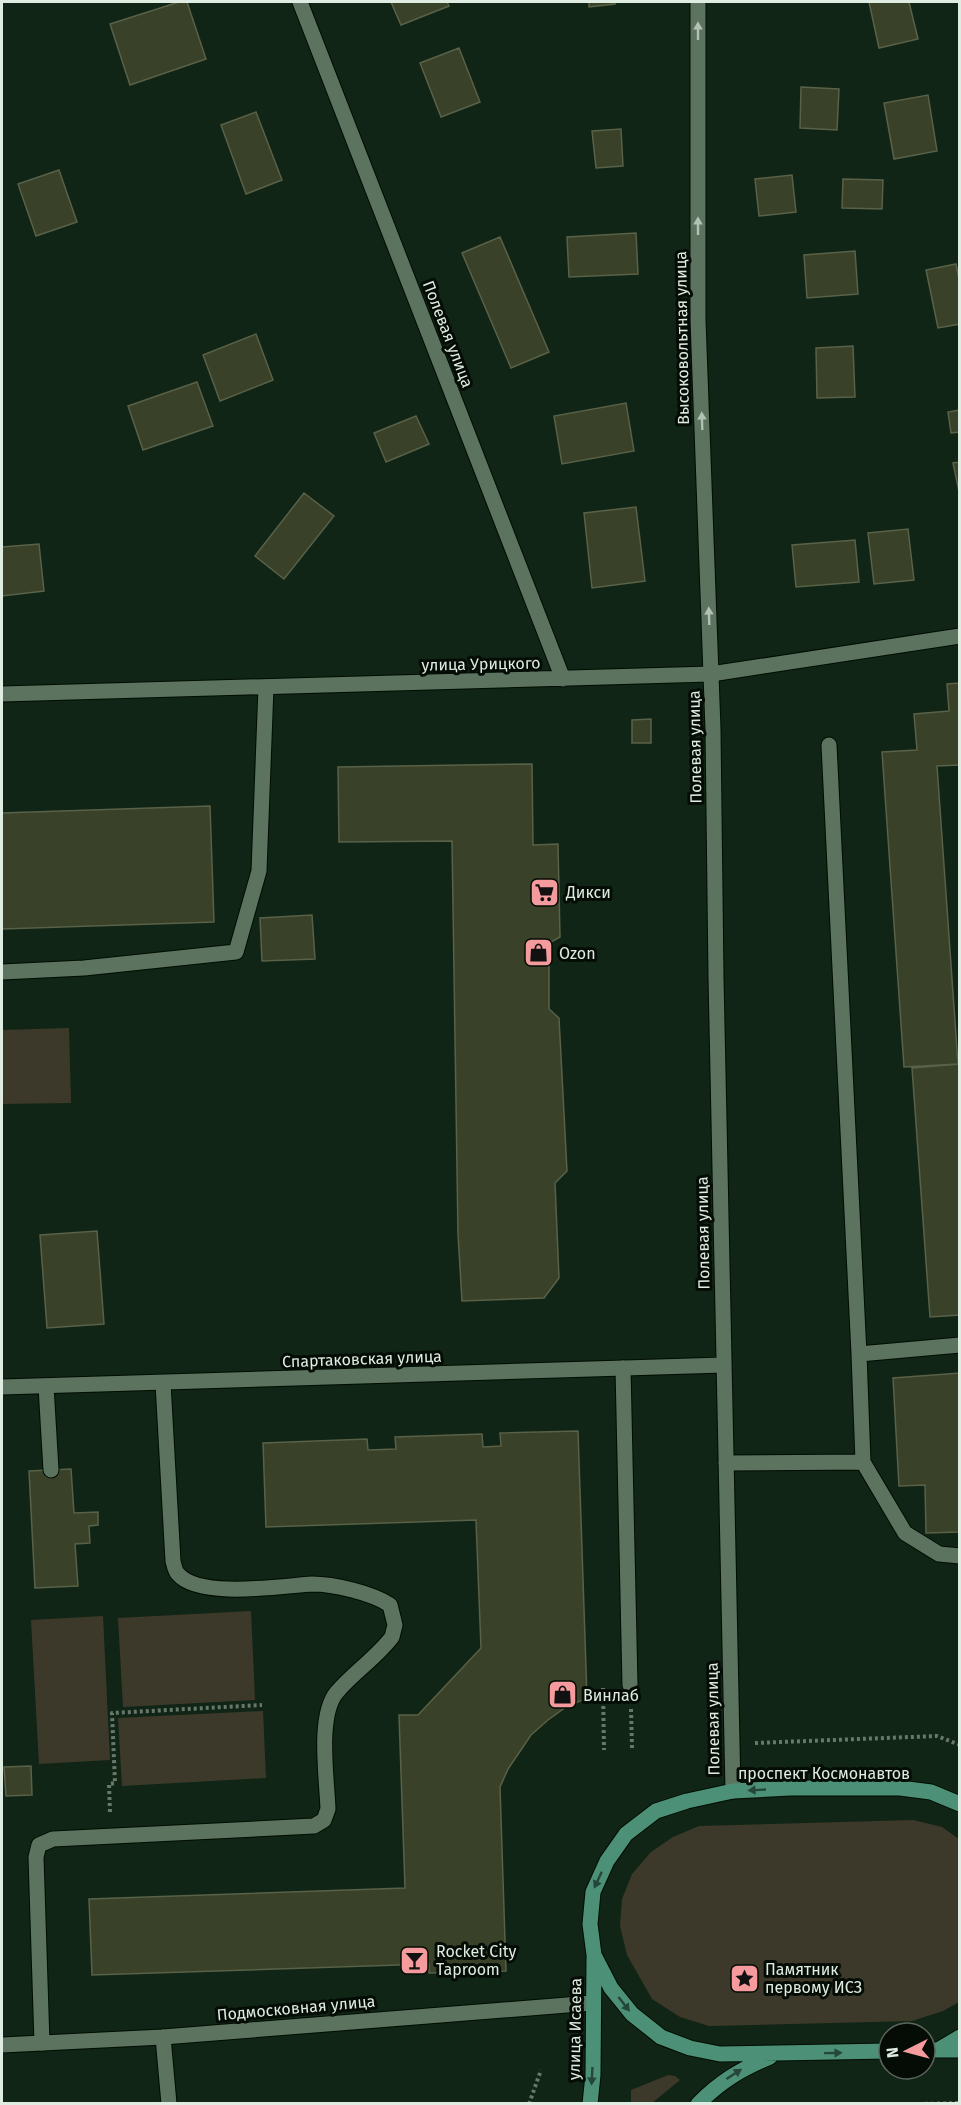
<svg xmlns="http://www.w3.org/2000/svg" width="961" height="2105" viewBox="0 0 961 2105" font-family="'Fira Sans',sans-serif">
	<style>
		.green { fill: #3d392a }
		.building { fill: #394228; stroke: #596148; stroke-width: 1.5 }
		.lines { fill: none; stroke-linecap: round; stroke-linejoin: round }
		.service-casing { stroke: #000d02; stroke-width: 17 }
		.minor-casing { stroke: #000d02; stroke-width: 17 }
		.tertiary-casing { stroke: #000d02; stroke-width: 17 }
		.secondary-casing { stroke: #000d02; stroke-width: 17 }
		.path { stroke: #67786b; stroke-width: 4; stroke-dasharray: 3 3; stroke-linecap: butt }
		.service { stroke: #5c735f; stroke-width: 15 }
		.minor { stroke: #5c735f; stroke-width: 15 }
		.tertiary { stroke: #5c735f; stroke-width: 15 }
		.secondary { stroke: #4c9078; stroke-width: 15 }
		.oneway { fill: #b1c2b4 }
		.oneway2 { fill: #244739 }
		.labels { text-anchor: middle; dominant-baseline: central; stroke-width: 6; stroke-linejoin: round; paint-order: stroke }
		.street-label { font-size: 16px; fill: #dfece1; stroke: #040c05 }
		.poi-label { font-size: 16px; fill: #dfece1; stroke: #040c05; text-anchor: start }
	</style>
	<rect width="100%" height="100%" fill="#102515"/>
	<path class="green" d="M69,1028l2,75 -69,1v-74z
		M251,1611l4,89 -132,7 -5,-89z
		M103,1616l7,144 -71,4 -8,-144z
		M263,1711l3,67 -144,8 -4,-68z
		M913,1820l29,7 17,12v163l-16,9 -31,10 -203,5 -29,-9 -28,-18 -25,-44 -7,-29 2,-27 10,-25 19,-22 22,-15 26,-11z
		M668,2075l7,1 5,4 -28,23h-21v-13z"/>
	<path class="building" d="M179,2h8l19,57 -76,26 -20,-61z
		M391,2h56l2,4 -48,19z
		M589,2h26v2l-26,3z
		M869,2h40l9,37 -39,9z
		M459,48l21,54 -39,15 -21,-54z
		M801,87l38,2 -2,41 -37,-2z
		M928,95l9,56 -43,8 -10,-56z
		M256,112l26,68 -36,14 -25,-69z
		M621,129l2,37 -27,2 -4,-37z
		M59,170l18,52 -41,14 -18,-52z
		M792,175l4,37 -37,4 -4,-37z
		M843,179l40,1 -1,29 -40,-1z
		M636,233l2,41 -69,3 -2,-40z
		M500,237l49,115 -38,16 -49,-115z
		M855,251l3,43 -51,4 -3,-43z
		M956,264l4,20v40l-22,4 -12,-58z
		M256,334l17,46 -53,21 -17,-46z
		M853,346l2,51 -38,1 -1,-50z
		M197,382l16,44 -70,24 -15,-44z
		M626,403l8,48 -72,13 -8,-48z
		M960,410v22l-9,1 -3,-21z
		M416,416l13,28 -43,18 -12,-29z
		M960,462v34l-7,-33z
		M304,493l30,23 -50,63 -29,-23z
		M636,507l9,74 -53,7 -8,-75z
		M908,529l6,51 -40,4 -6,-51z
		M855,540l4,42 -63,5 -4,-42z
		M39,544l5,47 -42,5v-49z
		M960,683v82l-23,1 21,298 -54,3 -22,-315 35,-2 -3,-36 35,-3 -2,-27z
		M651,719v24h-19v-23z
		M532,764l1,81 25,-1 2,93 -11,6v66l10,9 8,153 -12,12 4,95 -15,20 -82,3 -4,-67 -6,-393 -113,1 -1,-75z
		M210,806l4,116 -212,7v-116z
		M312,915l3,44 -53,2 -2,-43z
		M960,1064v251l-30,2 -18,-249z
		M97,1231l7,93 -57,4 -7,-93z
		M960,1373v159l-34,1 -1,-48 -26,1 -6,-108z
		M578,1431l9,267 -21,9 -18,13 -17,15 -23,34 -8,18 6,184 -77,2v-9l-337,11 -3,-76 316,-11 -6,-173h19l63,-67 -5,-128 -210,7 -3,-84 104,-4 1,11 28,-1 -1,-12 87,-3 1,13 18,-1 -1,-13z
		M71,1469l3,44 24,-1v13l-9,1 1,17 -15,1 3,42 -43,2 -6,-117z
		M31,1766l1,29 -26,1 -2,-29z"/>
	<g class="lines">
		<defs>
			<path id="service" d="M829,745l30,609
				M2,972l82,-4 152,-16 23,-81 7,-184
				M623,1368l7,317
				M46,1386l5,84
				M863,1462l-4,-108 101,-9
				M726,1463l137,-1 42,71 34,21 21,2
				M163,2037l6,67
				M42,2043l-6,-186 3,-12 14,-6 261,-13 10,-6 4,-11c-1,-30 -11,-94 9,-117 17,-20 39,-34 55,-55l3,-12 -5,-20c-18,-12 -56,-21 -78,-21 -31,2 -113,15 -134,-10 -3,-3 -4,-9 -5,-13l-10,-178"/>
			<path id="minor" d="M300,2l263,677
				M698,2v318l15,409 3,248 17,814
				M2,694l709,-20 249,-38
				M2,1387l722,-22"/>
			<path id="tertiary" d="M2,2045l161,-8 429,-34"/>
			<path id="secondary" d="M925,2050h35
				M938,2050l22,-13
				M889,2051l-169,3 -30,-6 -29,-11 -29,-23 -21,-26 -17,-33 -4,-31 3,-32 14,-31 19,-27 30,-23 31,-10 46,-10 57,-3h110l31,4 29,12
				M590,2104l3,-29 1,-117
				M698,2104c23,-23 43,-35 72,-47"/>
		</defs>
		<use href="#service" class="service-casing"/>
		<use href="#minor" class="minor-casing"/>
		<use href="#tertiary" class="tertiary-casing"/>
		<use href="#secondary" class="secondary-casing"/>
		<path class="path" d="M603,1688l1,62
			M631,1709l1,39
			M755,1743l182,-7 23,9
			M110,1812l-1,-28 6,-1 -3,-70 150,-8
			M529,2104l12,-34
			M919,2104l41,-1"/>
		<use href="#service" class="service"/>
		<use href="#minor" class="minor"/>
		<use href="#tertiary" class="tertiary"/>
		<use href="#secondary" class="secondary"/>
	</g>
	<defs><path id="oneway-solid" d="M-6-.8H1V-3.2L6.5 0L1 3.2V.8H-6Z" transform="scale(1.5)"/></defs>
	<g class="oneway">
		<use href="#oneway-solid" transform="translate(698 31) rotate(-90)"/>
		<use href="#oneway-solid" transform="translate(698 226) rotate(-90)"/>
		<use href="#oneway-solid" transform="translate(702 421) rotate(-92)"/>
		<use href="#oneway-solid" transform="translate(709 616) rotate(-92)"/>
	</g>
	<g class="oneway2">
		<use href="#oneway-solid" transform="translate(757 1790) rotate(177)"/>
		<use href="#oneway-solid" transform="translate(598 1880) rotate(115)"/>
		<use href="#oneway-solid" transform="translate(624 2004) rotate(52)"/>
		<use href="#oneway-solid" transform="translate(833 2053) rotate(-1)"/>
		<use href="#oneway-solid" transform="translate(734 2074) rotate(-33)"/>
		<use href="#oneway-solid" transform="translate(592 2076) rotate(93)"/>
	</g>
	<defs>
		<symbol id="supermarket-square" viewBox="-11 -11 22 22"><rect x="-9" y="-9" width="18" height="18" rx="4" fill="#f59b9d" stroke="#040c05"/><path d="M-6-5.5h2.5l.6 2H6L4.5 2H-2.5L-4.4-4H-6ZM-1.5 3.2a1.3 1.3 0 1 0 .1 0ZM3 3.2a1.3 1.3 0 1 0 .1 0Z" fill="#111"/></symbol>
		<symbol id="shop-square" viewBox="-11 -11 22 22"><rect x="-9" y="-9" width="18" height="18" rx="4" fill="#f59b9d" stroke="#040c05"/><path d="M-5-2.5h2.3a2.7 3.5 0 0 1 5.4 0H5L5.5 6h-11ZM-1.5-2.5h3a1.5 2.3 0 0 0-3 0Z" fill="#111"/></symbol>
		<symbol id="bar-square" viewBox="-11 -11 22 22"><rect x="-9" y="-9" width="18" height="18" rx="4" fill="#f59b9d" stroke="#040c05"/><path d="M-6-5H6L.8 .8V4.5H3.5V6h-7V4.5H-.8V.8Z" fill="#111"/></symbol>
		<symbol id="sight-square" viewBox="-11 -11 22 22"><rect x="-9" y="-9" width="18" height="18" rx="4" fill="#f59b9d" stroke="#040c05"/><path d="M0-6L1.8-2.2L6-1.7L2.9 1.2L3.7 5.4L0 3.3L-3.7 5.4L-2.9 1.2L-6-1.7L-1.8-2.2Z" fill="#111"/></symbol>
	</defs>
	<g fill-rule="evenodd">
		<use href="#supermarket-square" x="528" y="876" width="33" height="33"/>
		<use href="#shop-square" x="522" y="936" width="33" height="33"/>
		<use href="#shop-square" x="546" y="1678" width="33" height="33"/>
		<use href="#bar-square" x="398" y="1944" width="33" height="33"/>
		<use href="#sight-square" x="728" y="1962" width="33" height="33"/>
	</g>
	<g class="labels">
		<g class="street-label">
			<text transform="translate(448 334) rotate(69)">Полевая улица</text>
			<text transform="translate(682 338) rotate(-91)">Высоковольтная улица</text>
			<text transform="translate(481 664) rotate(-1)">улица Урицкого</text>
			<text transform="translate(695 747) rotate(-91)">Полевая улица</text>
			<text transform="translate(703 1233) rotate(-91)">Полевая улица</text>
			<text transform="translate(362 1359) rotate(-2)">Спартаковская улица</text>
			<text transform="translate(713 1719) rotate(-91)">Полевая улица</text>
			<text x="824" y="1773">проспект Космонавтов</text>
			<text transform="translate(296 2008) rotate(-5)">Подмосковная улица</text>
			<text transform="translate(575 2029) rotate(-89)">улица Исаева</text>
		</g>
		<g class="poi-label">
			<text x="566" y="892">Дикси</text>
			<text x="559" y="953">Ozon</text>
			<text x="583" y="1695">Винлаб</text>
			<text x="436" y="1951">Rocket City<tspan x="436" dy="18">Taproom</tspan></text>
			<text x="765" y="1969">Памятник<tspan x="765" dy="18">первому ИСЗ</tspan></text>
		</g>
	</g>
	<rect width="961" height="2105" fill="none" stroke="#dfece1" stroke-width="6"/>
	<g transform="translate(907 2051) rotate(264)"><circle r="28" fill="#040c05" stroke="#5c665d" stroke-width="1.5"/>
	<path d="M0-4.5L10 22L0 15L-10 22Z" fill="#f59b9d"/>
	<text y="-9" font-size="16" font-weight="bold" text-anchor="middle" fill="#dfece1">N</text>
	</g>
</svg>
